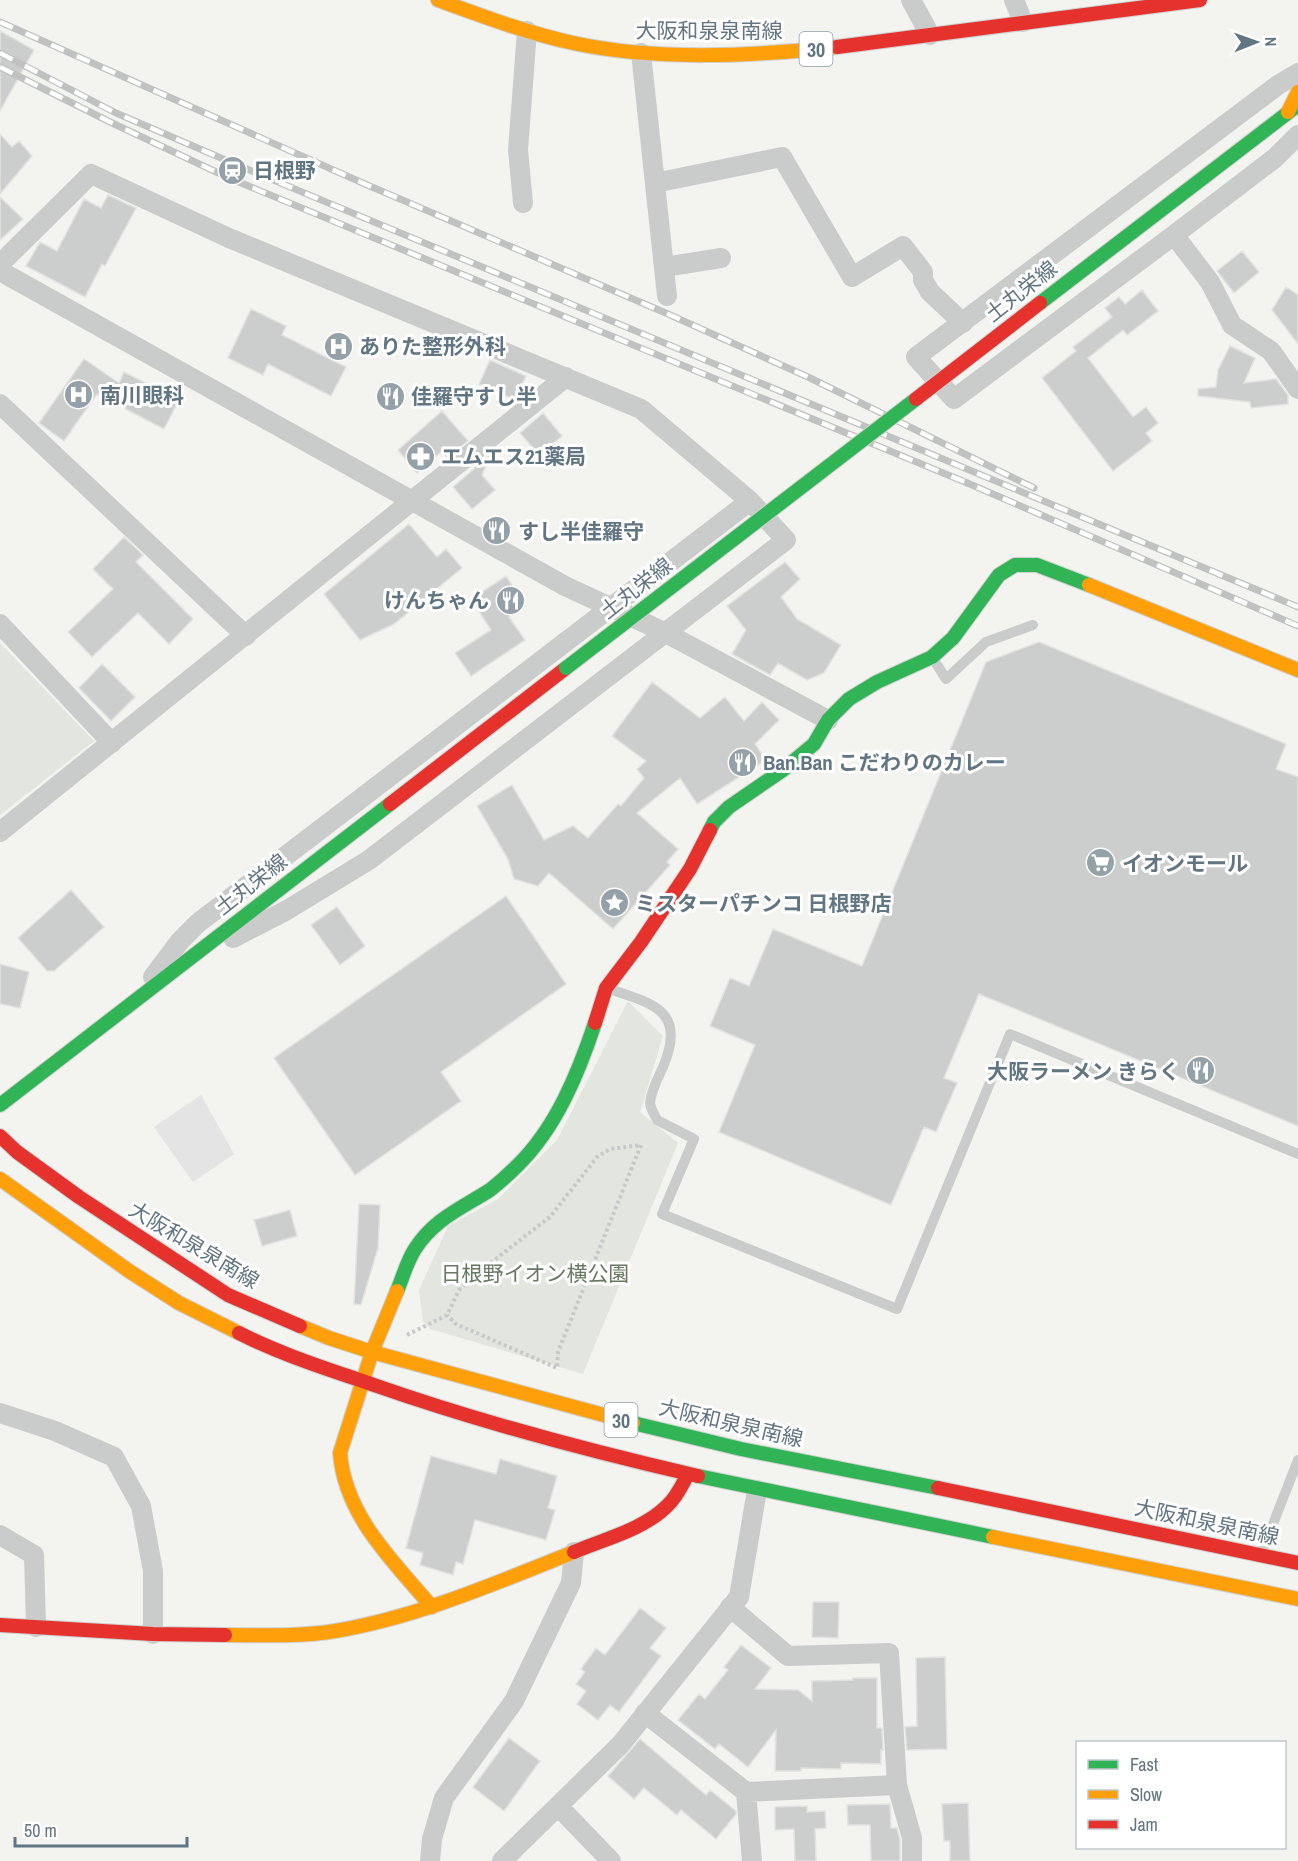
<svg xmlns="http://www.w3.org/2000/svg" width="1298" height="1861" viewBox="0 0 1298 1861" font-family="'Archivo Narrow','Noto Sans JP',sans-serif">
	<style>
		.built { fill: #e3e4e3 }
		.green { fill: #e2e6de }
		.building { fill: #cccece; stroke: #e2e2e0; stroke-width: 1.5 }
		.lines { fill: none; stroke-linecap: round; stroke-linejoin: round }
		.fast-casing { stroke: #cfd1d0; stroke-width: 16 }
		.slow-casing { stroke: #cfd1d0; stroke-width: 16 }
		.jam-casing { stroke: #cfd1d0; stroke-width: 16 }
		.path { stroke: #c8c8c9; stroke-width: 4; stroke-dasharray: 3 3; stroke-linecap: butt }
		.lane { stroke: #cacccc; stroke-width: 10 }
		.street { stroke: #cacccc; stroke-width: 20 }
		.fast { stroke: #30b455; stroke-width: 14 }
		.slow { stroke: #ff9f0a; stroke-width: 14 }
		.jam { stroke: #e5322d; stroke-width: 14 }
		.rail-casing { stroke: #c0c2c2; stroke-width: 7 }
		.rail { stroke: #fff; stroke-width: 4.5; stroke-dasharray: 14; stroke-linecap: butt }
		.fast-bridge-casing { stroke: #cfd1d0; stroke-width: 16; stroke-linecap: butt }
		.jam-bridge-casing { stroke: #cfd1d0; stroke-width: 16; stroke-linecap: butt }
		.fast-bridge { stroke: #30b455; stroke-width: 14 }
		.jam-bridge { stroke: #e5322d; stroke-width: 14 }
		.labels { text-anchor: middle; dominant-baseline: central; stroke-width: 6; stroke-linejoin: round; paint-order: stroke }
		.shield { fill: #fff; stroke: #909ea8; stroke-width: 1.5 }
		.shield-label { font-size: 20px; font-weight: bold; fill: #617582 }
		.street-label { font-size: 21px; fill: #617582; stroke: #fff }
		.poi-label { font-size: 21px; font-weight: bold; fill: #617582; stroke: #fff; text-anchor: start }
		.park-label { font-size: 21px; fill: #677961; stroke: #fff }
	</style>
	<rect width="100%" height="100%" fill="#f3f3f0"/>
	<path class="built" d="M201,1095l33,59 -41,28 -39,-55z"/>
	<path class="green" d="M0,643l94,98 -94,74z
		M628,1001l35,35 -23,76 38,31 -95,231 -153,-45 -7,-8 -4,-31 29,-64 50,-27 59,-59z"/>
	<path class="building" d="M0,31l34,19 -34,61z
		M0,134l12,13 7,-6 13,15 -32,38z
		M108,195l28,13 -31,58 -3,-2 -17,33 -59,-31 14,-24 17,9 27,-52 17,9z
		M0,197l23,22 -23,21z
		M1242,251l17,21 -25,21 -17,-22z
		M1286,287l12,8v49l-26,-34z
		M1142,290l16,21 -31,24 -4,-5 -35,28 45,59 13,-10 12,16 -12,10 6,8 -39,30 -71,-93 34,-27 -3,-4 39,-30 -7,-9 14,-11 6,7z
		M251,309l35,17 -4,9 64,32 -15,29 -63,-32 -5,11 -35,-17z
		M1230,346l25,12 -11,25 32,-4 12,16v9l-37,4 -1,-6 -52,-6v-7l18,-2 2,-17z
		M84,359l35,24 5,-11 55,28 -15,29 -67,-35 -33,47 -25,-18z
		M490,360l36,16 -11,24 -36,-16z
		M442,411l26,30 -21,16 -5,-6 -25,22 -19,-23z
		M543,413l19,23 -23,19 -19,-22z
		M491,454l-9,21 13,15 -23,19 -19,-22z
		M409,524l28,33 9,-8 16,19 -68,56 -34,16 -36,-46z
		M124,537l19,18 -7,7 57,57 -24,25 -31,-31 -46,44 -24,-25 45,-43 -20,-20z
		M785,562l15,17 -19,18 16,22 44,26 -17,28 -17,7 -29,-17 -8,12 -38,-21 14,-24 -19,-24z
		M506,576l19,30 -16,11 16,23 -54,36 -16,-23 36,-23 -20,-31z
		M1039,642l247,102 -10,25 22,8v349l-319,-132 -35,84 13,5 -21,49 -12,-5 -33,78 -172,-73 36,-87 -45,-19 20,-48 19,8 24,-57 89,37 124,-304z
		M102,664l33,33 -24,24 -32,-33z
		M652,682l48,36 25,-21 19,24 18,-19 17,18 -24,24 11,16 -69,44 -17,-26 -43,35 41,36 -11,13 3,3 -57,64 -64,-56 -11,13 -24,-7 -6,-20 -31,-53 35,-21 32,55 29,-14 15,12 30,-34 3,2 23,-28 -7,-9 9,-8 -34,-25z
		M71,890l33,37 -50,44h-7l-29,-33z
		M506,896l60,88 -125,88 20,29 -106,74 -81,-117z
		M337,907l28,39 -25,19 -29,-40z
		M0,964l29,8 -9,36 -20,-4z
		M359,1204l21,1 -2,43 -17,57 -7,-1z
		M290,1210l7,26 -35,10 -8,-26z
		M431,1456l65,18 4,-15 57,17 -9,32 7,2 -9,30 -71,-20 -12,44 -7,-2 -3,13 -33,-10 3,-12 -17,-5z
		M813,1602h26l-1,36 -26,-1z
		M640,1608l26,20 -16,20 11,8 -42,56 -9,-7 -12,15 -21,-16 9,-13 -10,-7 9,-12 -4,-3 15,-21 9,7z
		M741,1645l30,23 -16,21 43,1 14,11v-20l41,-1v-2h24v50h5l1,22h-2v14l-40,-1v6l-40,-1v3h-26l1,-41 -28,37 -29,-23 -4,5 -37,-29 21,-26 6,5 23,-29 -4,-3z
		M945,1657l2,92 -40,1 -2,-23 12,-1 -1,-68z
		M509,1738l31,23 -36,50 -31,-24z
		M640,1739l66,56 4,-5 26,21v3l-20,25 -35,-29 -4,5 -33,-27 -10,11 -26,-23z
		M968,1803l2,58h-20v-20h-6l-2,-37z
		M890,1804l1,24h6l3,12v21h-29l-1,-36h-22l-1,-20z
		M807,1806v6l18,-1 1,17 -11,1 1,32h-21l-1,-32 -19,1v-23z"/>
	<g class="lines">
		<defs>
			<path id="fast" d="M1040,303l258,-198
				M710,830l4,-8 15,-15 54,-37 31,-26 14,-24 21,-21 28,-17 55,-25 21,-19 46,-63 16,-10h22l52,20
				M0,1105l390,-301
				M397,1291c6,-14 10,-30 18,-42 19,-30 47,-41 75,-59 9,-7 19,-16 27,-24 39,-38 61,-92 78,-143
				M633,1423l108,26 197,39
				M698,1476l295,61"/>
			<path id="slow" d="M438,0c44,16 89,33 135,43 83,18 179,13 264,4
				M1288,112l10,-20
				M1089,585l209,85
				M0,1179l129,92 50,32 60,30
				M397,1291l-25,61 -32,101c5,63 53,108 92,154
				M300,1326l29,12 43,14 261,71
				M993,1537l305,62
				M225,1635c36,0 74,2 110,-4 83,-14 161,-48 239,-79"/>
			<path id="jam" d="M837,47l363,-47
				M390,804l176,-136
				M595,1023l11,-35 35,-46 49,-73 20,-39
				M0,1136l17,16 62,45 149,98 72,31
				M239,1333c43,22 89,36 135,52 106,37 215,66 324,91
				M938,1488l360,75
				M574,1552c30,-13 69,-22 93,-46 10,-9 15,-21 21,-32
				M0,1625l153,9 72,1"/>
		</defs>
		<use href="#fast" class="fast-casing"/>
		<use href="#slow" class="slow-casing"/>
		<use href="#jam" class="jam-casing"/>
		<path class="path" d="M407,1335l40,-20 12,-25 25,-22 66,-51 47,-60 13,-8 31,-4 -83,207 -1,16 -101,-44 -9,-9"/>
		<path class="lane" d="M932,657l14,22 40,-37 47,-17
			M609,989c46,15 77,22 54,78 -5,11 -12,24 -13,36 0,5 5,12 7,17l37,19 -32,75 235,95 113,-275 288,120
			M1262,1552l36,-92"/>
		<path class="street" d="M911,0l19,35
			M1014,0l9,22
			M641,53l26,243
			M1298,73l-20,12 -362,272 38,42 220,-164 101,-77 23,-23
			M655,183l127,-26 70,120 51,-31 20,26v8l7,12 33,31
			M523,203l-5,-53 9,-119
			M1174,235l36,47 22,43 39,26 27,38
			M0,264l91,-90 138,64 412,171 109,92 36,39 -417,320 -82,50 -54,28
			M664,267l57,-9
			M0,271l565,315 99,46 164,88
			M0,404l246,232
			M0,624l112,119
			M0,832l566,-455
			M153,977l27,-36 18,-18 552,-422
			M0,1413l55,18 59,26 27,49 12,65v63
			M0,1535l34,20 2,72
			M730,1607l58,49 101,-3 8,132 -151,7
			M645,1713l101,79 6,69
			M897,1785l15,53v23
			M558,1806l53,55
			M430,1861l2,-22 12,-41 70,-97 57,-118 3,-31
			M502,1861l119,-117 118,-147 18,-107"/>
		<use href="#fast" class="fast"/>
		<use href="#slow" class="slow"/>
		<use href="#jam" class="jam"/>
		<defs>
			<path id="rail" d="M0,22l365,162 303,130 140,63 226,111
				M0,53l116,60 119,51 1063,443
				M0,67l110,55 119,56 736,304 333,144"/>
		</defs>
		<use href="#rail" class="rail-casing"/>
		<use href="#rail" class="rail"/>
		<defs>
			<path id="fast-bridge" d="M566,668l350,-269"/>
			<path id="jam-bridge" d="M916,399l124,-96"/>
		</defs>
		<use href="#fast-bridge" class="fast-bridge-casing"/>
		<use href="#jam-bridge" class="jam-bridge-casing"/>
		<use href="#fast-bridge" class="fast-bridge"/>
		<use href="#jam-bridge" class="jam-bridge"/>
	</g>
	<defs>
		<symbol id="station-disc" viewBox="-11 -11 22 22"><circle r="9.5" fill="#94a1a8" stroke="#fff"/><path d="M-3-6H3Q5-6 5-4V2Q5 4 3 4L4.5 6H3L1.5 4h-3L-3 6H-4.5L-3 4Q-5 4-5 2V-4Q-5-6-3-6ZM-3.5-4v3h7v-3ZM-3.5 1v1.5H-2V1ZM2 1v1.5H3.5V1Z" fill="#fff"/></symbol>
		<symbol id="hospital-disc" viewBox="-11 -11 22 22"><circle r="9.5" fill="#94a1a8" stroke="#fff"/><path d="M-5-5h3v3.5h4V-5h3V5h-3V1.5h-4V5h-3Z" fill="#fff"/></symbol>
		<symbol id="restaurant-disc" viewBox="-11 -11 22 22"><circle r="9.5" fill="#94a1a8" stroke="#fff"/><path d="M-5-6h1v4h1v-4h1v4h1v-4h1v5L-1.5 .5V6h-2V.5L-5-1ZM5-6V6H3V1.5H1.5Q1.5-4 5-6Z" fill="#fff"/></symbol>
		<symbol id="pharmacy-disc" viewBox="-11 -11 22 22"><circle r="9.5" fill="#94a1a8" stroke="#fff"/><path d="M-2-6h4v4h4v4h-4v4h-4v-4h-4v-4h4Z" fill="#fff"/></symbol>
		<symbol id="supermarket-disc" viewBox="-11 -11 22 22"><circle r="9.5" fill="#94a1a8" stroke="#fff"/><path d="M-6-5.5h2.5l.6 2H6L4.5 2H-2.5L-4.4-4H-6ZM-1.5 3.2a1.3 1.3 0 1 0 .1 0ZM3 3.2a1.3 1.3 0 1 0 .1 0Z" fill="#fff"/></symbol>
		<symbol id="sight-disc" viewBox="-11 -11 22 22"><circle r="9.5" fill="#94a1a8" stroke="#fff"/><path d="M0-6L1.8-2.2L6-1.7L2.9 1.2L3.7 5.4L0 3.3L-3.7 5.4L-2.9 1.2L-6-1.7L-1.8-2.2Z" fill="#fff"/></symbol>
	</defs>
	<g fill-rule="evenodd">
		<use href="#station-disc" x="216" y="154" width="33" height="33"/>
		<use href="#hospital-disc" x="322" y="330" width="33" height="33"/>
		<use href="#hospital-disc" x="62" y="378" width="33" height="33"/>
		<use href="#restaurant-disc" x="374" y="380" width="33" height="33"/>
		<use href="#pharmacy-disc" x="404" y="440" width="33" height="33"/>
		<use href="#restaurant-disc" x="480" y="514" width="33" height="33"/>
		<use href="#restaurant-disc" x="494" y="584" width="33" height="33"/>
		<use href="#restaurant-disc" x="726" y="746" width="33" height="33"/>
		<use href="#supermarket-disc" x="1084" y="846" width="33" height="33"/>
		<use href="#sight-disc" x="598" y="886" width="33" height="33"/>
		<use href="#restaurant-disc" x="1184" y="1054" width="33" height="33"/>
	</g>
	<g class="labels">
		<g class="shield">
			<rect x="799.5" y="32" width="33" height="34" rx="4.5"/>
			<rect x="604.5" y="1403" width="33" height="34" rx="4.5"/>
		</g>
		<g class="shield-label">
			<text x="816" y="49">30</text>
			<text x="621" y="1420">30</text>
		</g>
		<g class="street-label">
			<text x="709" y="30">大阪和泉泉南線</text>
			<text transform="translate(1021 291) rotate(-38)">土丸栄線</text>
			<text transform="translate(636 588) rotate(-38)">土丸栄線</text>
			<text transform="translate(251 884) rotate(-38)">土丸栄線</text>
			<text transform="translate(194 1245) rotate(31)">大阪和泉泉南線</text>
			<text transform="translate(731 1423) rotate(13)">大阪和泉泉南線</text>
			<text transform="translate(1207 1522) rotate(12)">大阪和泉泉南線</text>
		</g>
		<g class="poi-label">
			<text x="253" y="170">日根野</text>
			<text x="359" y="346">ありた整形外科</text>
			<text x="100" y="395">南川眼科</text>
			<text x="411" y="396">佳羅守すし半</text>
			<text x="441" y="456">エムエス21薬局</text>
			<text x="518" y="531">すし半佳羅守</text>
			<text x="489" y="600" text-anchor="end">けんちゃん</text>
			<text x="763" y="762">Ban.Ban こだわりのカレー</text>
			<text x="1122" y="863">イオンモール</text>
			<text x="635" y="903">ミスターパチンコ 日根野店</text>
			<text x="1180" y="1071" text-anchor="end">大阪ラーメン きらく</text>
		</g>
		<g class="park-label">
			<text x="535" y="1273">日根野イオン横公園</text>
		</g>
	</g>
	<rect x="1076" y="1741" width="210" height="108" fill="#ffffff" stroke="#c0c8cd" stroke-width="1.5"/>
	<rect x="1088" y="1760" width="30" height="9" fill="#30b455" stroke="#c0c8cd" stroke-width="1.5"/>
	<text x="1130" y="1771" font-size="18" fill="#617582">Fast</text>
	<rect x="1088" y="1790" width="30" height="9" fill="#ff9f0a" stroke="#c0c8cd" stroke-width="1.5"/>
	<text x="1130" y="1801" font-size="18" fill="#617582">Slow</text>
	<rect x="1088" y="1820" width="30" height="9" fill="#e5322d" stroke="#c0c8cd" stroke-width="1.5"/>
	<text x="1130" y="1831" font-size="18" fill="#617582">Jam</text>
	<g transform="translate(1256 42) rotate(89)" stroke="#ffffff" stroke-width="4.5" paint-order="stroke">
	<path d="M0-4.5L10 22L0 15L-10 22Z" fill="#617582"/>
	<text y="-9" font-size="16" font-weight="bold" text-anchor="middle" fill="#617582">N</text>
	</g>
	<path d="M15 1837v9h172v-9" fill="none" stroke="#617582" stroke-width="3"/>
	<text x="24" y="1837" font-size="18" fill="#617582" stroke="#ffffff" stroke-width="4.5" paint-order="stroke">50 m</text>
</svg>
